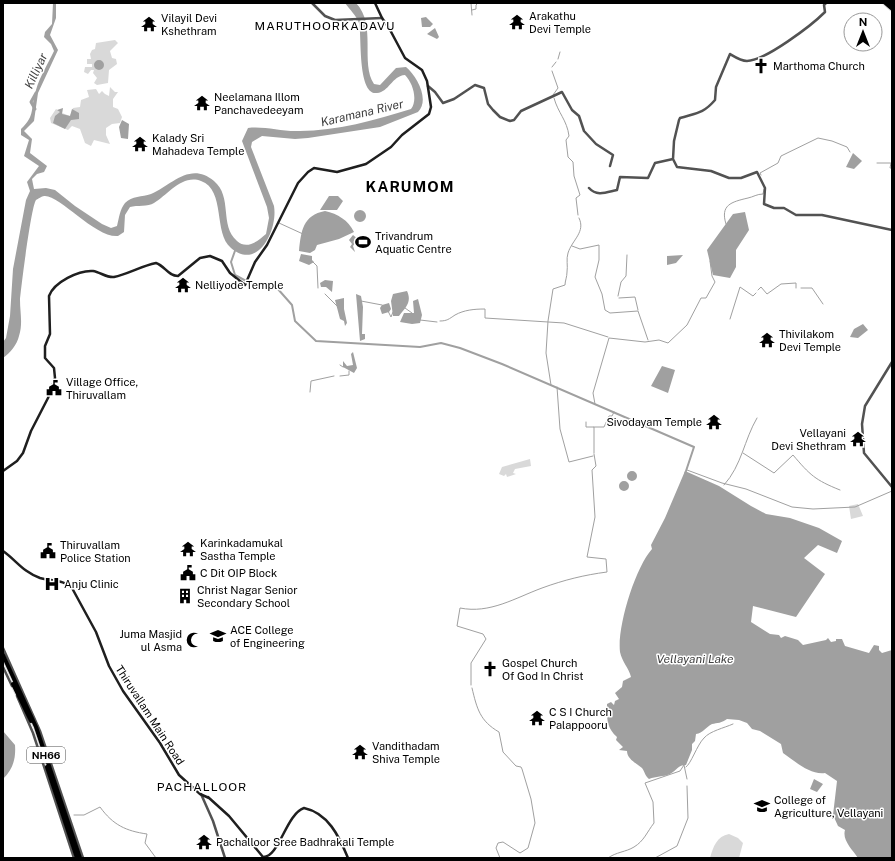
<svg xmlns="http://www.w3.org/2000/svg" width="895" height="861" viewBox="0 0 895 861" font-family="'Public Sans',sans-serif">
	<style>
		.green { fill: #d9d9d9 }
		.water { fill: #a0a0a0 }
		.lines { fill: none; stroke-linecap: round; stroke-linejoin: round }
		.stream { stroke: #a0a0a0; stroke-width: 1 }
		.canal { stroke: #a0a0a0; stroke-width: 2 }
		.river { stroke: #a0a0a0; stroke-width: 3 }
		.primary-casing { stroke: #dbdbdb; stroke-width: 5.5 }
		.trunk-casing { stroke: #dbdbdb; stroke-width: 6 }
		.tertiary { stroke: #525252; stroke-width: 2.5 }
		.secondary { stroke: #1f1f1f; stroke-width: 2.5 }
		.primary { stroke: #000; stroke-width: 3.5 }
		.trunk { stroke: #000; stroke-width: 4 }
		.labels { text-anchor: middle; dominant-baseline: central; stroke-width: 3; stroke-linejoin: round; paint-order: stroke }
		.shield { fill: #fff; stroke: #4c4c4c; stroke-width: 1 }
		.shield-label { font-size: 10px; font-weight: bold; fill: #000 }
		.poi-label { font-size: 11px; fill: #000; stroke: #fff; text-anchor: start }
		.street-label { font-size: 11px; fill: #000; stroke: #fff }
		.neighbourhood-label { font-size: 12px; letter-spacing: 1px; fill: #000; stroke: #fff }
		.water-label { font-size: 12px; font-style: italic; fill: #414141; stroke: #fff }
		.district-label { font-size: 15px; font-weight: bold; letter-spacing: 1px; fill: #000; stroke: #fff }
	</style>
	<rect width="100%" height="100%" fill="#fff"/>
	<path class="green" d="M115,40l3,3 -8,8 2,7 4,1 1,5 -8,6 -1,13 -11,2 -3,-2 3,-5 -4,-5 1,-3h-3l-3,4 -4,-2 1,-5h7v-3h-5v-5h4l-1,-5 2,-4 3,-1 1,-6z
		M110,87l5,5h3l-5,7v8l5,2 4,8 -2,6 -8,1 -6,4v7l4,9 -16,-4 -3,6 -6,-3 -5,-14 -8,-3 -4,4 -17,-7 -1,-5 6,-9 6,4 8,3 3,-8 7,-1 1,-7 8,-3 -2,-7 9,-1 3,5 3,-3 3,3 4,2z
		M530,459l1,7 -16,3 -2,4 3,1 -9,3 -1,-3 -2,2 -5,-2 3,-7z
		M858,504l5,12 -12,3 -2,-13z
		M729,834l9,4 5,5 -4,15h-29c3,-11 7,-22 19,-24z"/>
	<path class="water" d="M53,3h3v15l-6,17 8,15 -20,43 -4,28 -10,10 8,8 -2,14 17,13 -3,6 -7,2 -5,5 2,10 12,-1 9,2 20,16 27,18 9,4 6,-2c2,-8 3,-17 8,-23 7,-7 17,-6 26,-9 21,-9 39,-33 63,-13 19,16 5,44 23,60 10,9 21,0 29,-7l3,-16 -2,-11 -25,-66 6,-13c17,-2 34,4 52,3 36,0 76,-11 111,-22 7,-9 2,-26 -6,-34 -13,1 -16,17 -28,18 -20,3 -15,-60 -18,-70 -3,-8 -9,-13 -14,-20h11c21,22 4,60 18,81l6,1 16,-17 10,-1c11,9 24,33 12,45l-38,15 -72,11 -13,1 -33,-3 -10,6 -1,5 23,59c4,24 -16,65 -43,42 -18,-15 -5,-58 -30,-67 -19,-7 -33,14 -47,22 -6,4 -17,2 -24,4l-5,8 -1,17 -6,4c-23,2 -59,-42 -74,-40 -2,0 -6,3 -8,4 -5,7 -15,88 -16,100 0,12 3,24 -1,36 -2,9 -9,17 -16,22v-16l3,-4 4,-22 3,-47 13,-69 4,-9 -3,-9 12,-16 -15,-10 5,-16 -8,-5v-6c15,-14 9,-21 15,-39 4,-14 12,-26 18,-39l-3,-7 -7,-7 1,-5 7,-8z
		M426,17l7,7 -3,3h-8l-1,-9z
		M435,28l4,9 -2,2 -10,-5z
		M94 65a5 5 0 1 1 10 0a5 5 0 1 1-10 0Z
		M63,108l-1,6 8,2 2,-7 7,4v6l-8,1 -6,9 -12,-6 2,-7 5,-4 -3,-2z
		M122,120l7,4 -1,15 -7,-1 -2,-11z
		M853,153l9,8 -8,8 -8,-2z
		M329,196h9l5,5 -6,9h-17z
		M354 216a6 6 0 1 1 12 0a6 6 0 1 1-12 0Z
		M325,211c13,3 23,9 29,21l-15,7 -22,6 -2,5 -5,3 -11,-2c2,-20 4,-36 26,-40z
		M745,212l4,18 -13,20v17l-6,11 -17,-3 -6,-25 26,-36z
		M353,235l5,4 -5,7 2,6 -5,-5 2,-3 -3,-4z
		M301,254l11,2v4l2,2 -5,3 -10,-4z
		M683,255l-7,8 -9,2v-9z
		M325,280l8,1 -1,11 -6,-5h-5l-1,-4z
		M407,291c5,11 -1,16 -8,25h-6l-2,-15 2,-7z
		M356,294l5,2 2,11 -1,27h3v5l-5,2z
		M344,298v11l3,14 -2,3 -1,-5 -4,-2 -5,-19z
		M418,299l4,16 -2,8 -8,1 -12,-2 4,-9h10l-1,-12z
		M389,303l2,6 -2,3 -7,2 -2,-6 2,-3z
		M863,324l5,6 -10,8 -8,-1 4,-8z
		M353,352l4,16 -3,5 -11,-6v-6l4,5 6,-1 -2,-11z
		M662,366l13,4 -7,23 -17,-7z
		M685,471l34,15 32,20 15,8 24,4 29,10 23,13 -5,12 -19,-8 -14,13 21,16 -29,43 -43,-11 -2,16 19,12 9,1 2,3 4,-2 13,4 5,5 23,-5 2,-2 3,4 5,-1v-2h6l3,7 24,7 5,-8 5,1v4l3,3 10,-3v208h-34c-6,-9 -16,-18 -13,-28l-7,-4 -5,-11 4,-34 -12,-8c-15,2 -29,-11 -42,-20l-2,-9 -21,-13 -8,-2 -5,-6 -8,-3 -12,-1c-5,4 -10,4 -15,5 -6,3 -9,9 -16,10l-1,7 -3,3v6l-6,15c-8,0 -9,5 -16,9 -7,3 -14,2 -21,5 -4,-3 -4,-7 -7,-11 -6,-5 -15,-9 -15,-17l-8,-1 4,-3 -7,-7 1,-3c-11,-10 -10,-19 -10,-33l4,-2 3,3 1,-4 4,-2 -4,-6 7,-6 1,-6 8,-4c-2,-9 -9,-15 -11,-25 -3,-25 15,-84 32,-103l-1,-4 14,-27z
		M627 476a5 5 0 1 1 10 0a5 5 0 1 1-10 0Z
		M619 486a5 5 0 1 1 10 0a5 5 0 1 1-10 0Z
		M3,731l12,14c1,14 -2,24 -12,34z
		M814,779l9,5 -6,8 -7,-3z"/>
	<g class="lines">
		<path class="stream" d="M471,3l1,12
			M472,10l4,-1v-4l2,-2
			M558,59l2,-7
			M552,67l4,-5
			M552,71l6,17 -5,7
			M554,98c4,15 13,22 15,38l-3,4 2,17 5,5 1,14 6,19 -4,3 2,17
			M877,163h14l-1,5h2
			M761,175l-1,-2 18,-10 3,-7 37,-18 14,3 15,6 3,5
			M279,223l24,11
			M726,224c-6,-19 5,-22 22,-26 5,-1 9,-4 15,-4l1,-5
			M572,246l8,3 19,-4v15l-4,17 7,17 3,16 5,3 28,-2 10,29
			M313,262l4,4 1,22
			M801,288h11l11,16
			M758,290l3,-3 6,7 14,-10 15,-1v5
			M325,294l12,12
			M618,296l3,-14 5,-6 1,-21
			M619,298l16,-1 3,13
			M361,301l21,4
			M405,308l7,5
			M388,311l3,6 2,-5
			M730,319l10,-32 13,9 3,-3
			M420,320l17,2
			M440,321c7,0 9,-2 15,-6 9,-5 19,-6 30,-6v9l79,5 44,14
			M340,365l3,2
			M340,376l9,-1v-4
			M551,385l-5,-32 2,-32 5,-32 12,-4c0,-4 2,-8 2,-13 1,-6 -1,-13 1,-19 4,-13 18,-21 11,-35
			M557,387l3,42 9,33 24,-6
			M310,392l1,-11 23,-5
			M595,404l-2,-11 16,-55 36,4 14,-2 9,3 19,-18 14,-27h5l9,-16 -3,-6 -2,-15
			M586,422v5h8v26
			M594,427h10l5,-11h3l2,-4
			M743,453l31,20 19,-18c17,20 22,25 47,35
			M687,470l35,13 24,6 46,18 21,2 42,-2 37,-16
			M724,485c18,-20 20,-45 33,-67
			M471,685v-22l15,-24 -3,-5 -26,-8 3,-18c30,6 55,-10 82,-20 22,-8 42,-13 65,-16l-1,-13 -19,-2 8,-40 -3,-47 4,-4 -2,-12
			M472,688c5,21 8,33 27,44l4,20 13,14 5,1 1,2 9,30 4,24 -7,25 -8,5 -17,-11 -5,1 -2,5 4,10
			M684,765l3,14
			M686,767c5,-3 11,-22 18,-29 6,-7 20,-10 29,-14
			M74,815h10l16,-8c13,18 26,24 47,27l-2,9 11,15
			M608,858c8,-6 18,-6 26,-11 10,-6 13,-15 20,-24l-1,-21 -8,-19 35,-12 4,-6
			M655,858l22,-12 11,-28 -1,-32"/>
		<path class="canal" d="M236,248l-5,14 4,13 13,7 29,6 15,17 3,16 21,20 104,6 21,-4 19,5 42,16 192,83 -9,27"/>
		<path class="river" d="M35,109l-4,-7 5,-9"/>
		<defs>
			<path id="primary" d="M885,3l7,6
				M889,3l3,2"/>
			<path id="trunk" d="M3,655l33,72 44,131
				M13,684l18,37
				M47,767l30,91"/>
		</defs>
		<use href="#primary" class="primary-casing"/>
		<use href="#trunk" class="trunk-casing"/>
		<path class="tertiary" d="M312,3l13,13 10,4 47,-2
			M428,86l7,6 8,11 11,-4 21,-14 9,3 4,16 5,6 7,7 10,4 4,-1 7,-9 41,-19 10,18 7,6 5,15 12,13 17,11 -3,11
			M673,159l4,8 34,4 18,7h12l16,-6 8,16 -1,16 10,4h10l12,7h26l70,15
			M589,188c8,9 18,4 28,2l3,-13 28,1 7,-15 18,-4 1,-18 5,-21 1,-2c16,-5 23,-4 35,-18l1,-13 14,-33c5,3 11,7 17,7 18,0 65,-36 78,-49l-1,-7 2,-2
			M892,362l-27,44 -3,18 2,29 28,34
			M3,648l37,83 43,127
			M3,667l9,19
			M17,696l16,37 41,125
			M201,794l12,27 12,37"/>
		<path class="secondary" d="M3,471l14,-10 6,-8 8,-22 17,-33 7,-20 -1,-10 -9,-10v-12l5,-12 -1,-38c5,-14 30,-26 44,-25 7,1 14,7 21,6 14,-3 27,-11 42,-14 9,3 12,13 22,13l22,-18 10,-2 12,5 8,12 15,12 10,-23 12,-17 31,-62 10,-11 6,-4 23,4 29,-8 25,-17 11,-12 27,-21 2,-7 -4,-26 -5,-11 -17,-12 -16,-30 -7,-10 -7,-15
			M3,551c14,10 20,21 37,27 11,3 25,2 32,10l24,44 13,34 14,25 37,52 19,32 21,19 9,4
			M208,797l21,19 34,41c16,1 23,-43 41,-49 24,5 35,28 44,50"/>
		<use href="#primary" class="primary"/>
		<use href="#trunk" class="trunk"/>
	</g>
	<defs>
		<symbol id="temple-bare" viewBox="-9 -9 18 18"><path d="M0-6L5-2H3V0L6.5 2.5H4V6H1.5V3h-3V6H-4V2.5H-6.5L-3 0V-2H-5Z" fill="#000" stroke="#fff" stroke-width="2.5" paint-order="stroke"/></symbol>
		<symbol id="church-bare" viewBox="-9 -9 18 18"><path d="M-1.2-6h2.4v3.5h3.3v2.4h-3.3V6h-2.4V-.1h-3.3v-2.4h3.3Z" fill="#000" stroke="#fff" stroke-width="2.5" paint-order="stroke"/></symbol>
		<symbol id="stadium-bare" viewBox="-9 -9 18 18"><path d="M0-5a6.5 5 0 1 0 0 10a6.5 5 0 1 0 0-10ZM-3.5-1.8h7v3.6h-7Z" fill="#000" stroke="#fff" stroke-width="2.5" paint-order="stroke"/></symbol>
		<symbol id="civic-bare" viewBox="-9 -9 18 18"><path d="M-.6-6.5H3V-4.5H.6V-3L4-1V1h2V6H-6V1h2V-1L-.6-3ZM-1.2 2.5V6h2.4V2.5Z" fill="#000" stroke="#fff" stroke-width="2.5" paint-order="stroke"/></symbol>
		<symbol id="hospital-bare" viewBox="-9 -9 18 18"><path d="M-5-5h3v3.5h4V-5h3V5h-3V1.5h-4V5h-3Z" fill="#000" stroke="#fff" stroke-width="2.5" paint-order="stroke"/></symbol>
		<symbol id="building-bare" viewBox="-9 -9 18 18"><path d="M-4-6H4V6H1V3H-1V6H-4ZM-2.5-4.3h1.7v1.8h-1.7ZM.8-4.3h1.7v1.8H.8ZM-2.5-1h1.7V.8h-1.7ZM.8-1h1.7V.8H.8Z" fill="#000" stroke="#fff" stroke-width="2.5" paint-order="stroke"/></symbol>
		<symbol id="university-bare" viewBox="-9 -9 18 18"><path d="M0-5L7-2L0 1L-7-2ZM-4 1L0 2.5L4 1V4Q0 6-4 4Z" fill="#000" stroke="#fff" stroke-width="2.5" paint-order="stroke"/></symbol>
		<symbol id="mosque-bare" viewBox="-9 -9 18 18"><path d="M3.5-4.9A6 6 0 1 0 3.5 4.9A5 5 0 1 1 3.5-4.9Z" fill="#000" stroke="#fff" stroke-width="2.5" paint-order="stroke"/></symbol>
	</defs>
	<g fill-rule="evenodd">
		<use href="#temple-bare" x="506" y="11" width="22" height="22"/>
		<use href="#temple-bare" x="138" y="13" width="22" height="22"/>
		<use href="#church-bare" x="750" y="55" width="22" height="22"/>
		<use href="#temple-bare" x="191" y="92" width="22" height="22"/>
		<use href="#temple-bare" x="129" y="133" width="22" height="22"/>
		<use href="#stadium-bare" x="352" y="231" width="22" height="22"/>
		<use href="#temple-bare" x="172" y="274" width="22" height="22"/>
		<use href="#temple-bare" x="756" y="329" width="22" height="22"/>
		<use href="#civic-bare" x="43" y="377" width="22" height="22"/>
		<use href="#temple-bare" x="703" y="411" width="22" height="22"/>
		<use href="#temple-bare" x="847" y="428" width="22" height="22"/>
		<use href="#temple-bare" x="177" y="538" width="22" height="22"/>
		<use href="#civic-bare" x="37" y="540" width="22" height="22"/>
		<use href="#civic-bare" x="177" y="562" width="22" height="22"/>
		<use href="#hospital-bare" x="41" y="573" width="22" height="22"/>
		<use href="#building-bare" x="174" y="585" width="22" height="22"/>
		<use href="#university-bare" x="207" y="625" width="22" height="22"/>
		<use href="#mosque-bare" x="183" y="629" width="22" height="22"/>
		<use href="#church-bare" x="479" y="658" width="22" height="22"/>
		<use href="#temple-bare" x="526" y="707" width="22" height="22"/>
		<use href="#temple-bare" x="349" y="741" width="22" height="22"/>
		<use href="#university-bare" x="751" y="795" width="22" height="22"/>
		<use href="#temple-bare" x="193" y="831" width="22" height="22"/>
	</g>
	<g class="labels">
		<rect class="shield" x="27" y="747" width="38" height="16" rx="3"/>
		<g class="shield-label">
			<text x="46" y="755">NH66</text>
		</g>
		<g class="poi-label">
			<text x="529" y="16">Arakathu<tspan x="529" dy="13">Devi Temple</tspan></text>
			<text x="161" y="18">Vilayil Devi<tspan x="161" dy="13">Kshethram</tspan></text>
			<text x="773" y="66">Marthoma Church</text>
			<text x="214" y="97">Neelamana Illom<tspan x="214" dy="13">Panchavedeeyam</tspan></text>
			<text x="152" y="138">Kalady Sri<tspan x="152" dy="13">Mahadeva Temple</tspan></text>
			<text x="375" y="236">Trivandrum<tspan x="375" dy="13">Aquatic Centre</tspan></text>
			<text x="195" y="285">Nelliyode Temple</text>
			<text x="779" y="334">Thivilakom<tspan x="779" dy="13">Devi Temple</tspan></text>
			<text x="66" y="382">Village Office,<tspan x="66" dy="13">Thiruvallam</tspan></text>
			<text x="702" y="422" text-anchor="end">Sivodayam Temple</text>
			<text x="846" y="433" text-anchor="end">Vellayani<tspan x="846" dy="13">Devi Shethram</tspan></text>
			<text x="200" y="543">Karinkadamukal<tspan x="200" dy="13">Sastha Temple</tspan></text>
			<text x="60" y="545">Thiruvallam<tspan x="60" dy="13">Police Station</tspan></text>
			<text x="200" y="573">C Dit OIP Block</text>
			<text x="64" y="584">Anju Clinic</text>
			<text x="197" y="590">Christ Nagar Senior<tspan x="197" dy="13">Secondary School</tspan></text>
			<text x="230" y="630">ACE College<tspan x="230" dy="13">of Engineering</tspan></text>
			<text x="182" y="634" text-anchor="end">Juma Masjid<tspan x="182" dy="13">ul Asma</tspan></text>
			<text x="502" y="663">Gospel Church<tspan x="502" dy="13">Of God In Christ</tspan></text>
			<text x="549" y="712">C S I Church<tspan x="549" dy="13">Palappooru</tspan></text>
			<text x="372" y="746">Vandithadam<tspan x="372" dy="13">Shiva Temple</tspan></text>
			<text x="774" y="800">College of<tspan x="774" dy="13">Agriculture, Vellayani</tspan></text>
			<text x="216" y="842">Pachalloor Sree Badhrakali Temple</text>
		</g>
		<g class="street-label">
			<text transform="translate(150 715) rotate(57)">Thiruvallam Main Road</text>
		</g>
		<g class="neighbourhood-label">
			<text x="325" y="26">MARUTHOORKADAVU</text>
			<text x="202" y="787">PACHALLOOR</text>
		</g>
		<g class="water-label">
			<text transform="translate(36 71) rotate(-65)">Killiyar</text>
			<text transform="translate(362 113) rotate(-13)">Karamana River</text>
			<text x="695" y="659">Vellayani Lake</text>
		</g>
		<g class="district-label">
			<text x="410" y="186">KARUMOM</text>
		</g>
	</g>
	<rect width="895" height="861" fill="none" stroke="#000000" stroke-width="8"/>
	<g transform="translate(863 32)"><circle r="19" fill="#ffffff" stroke="#999999"/>
	<path d="M0-3L7 15L0 10L-7 15Z" fill="#000000"/>
	<text y="-6" font-size="11" font-weight="bold" text-anchor="middle" fill="#000000">N</text>
	</g>
</svg>
